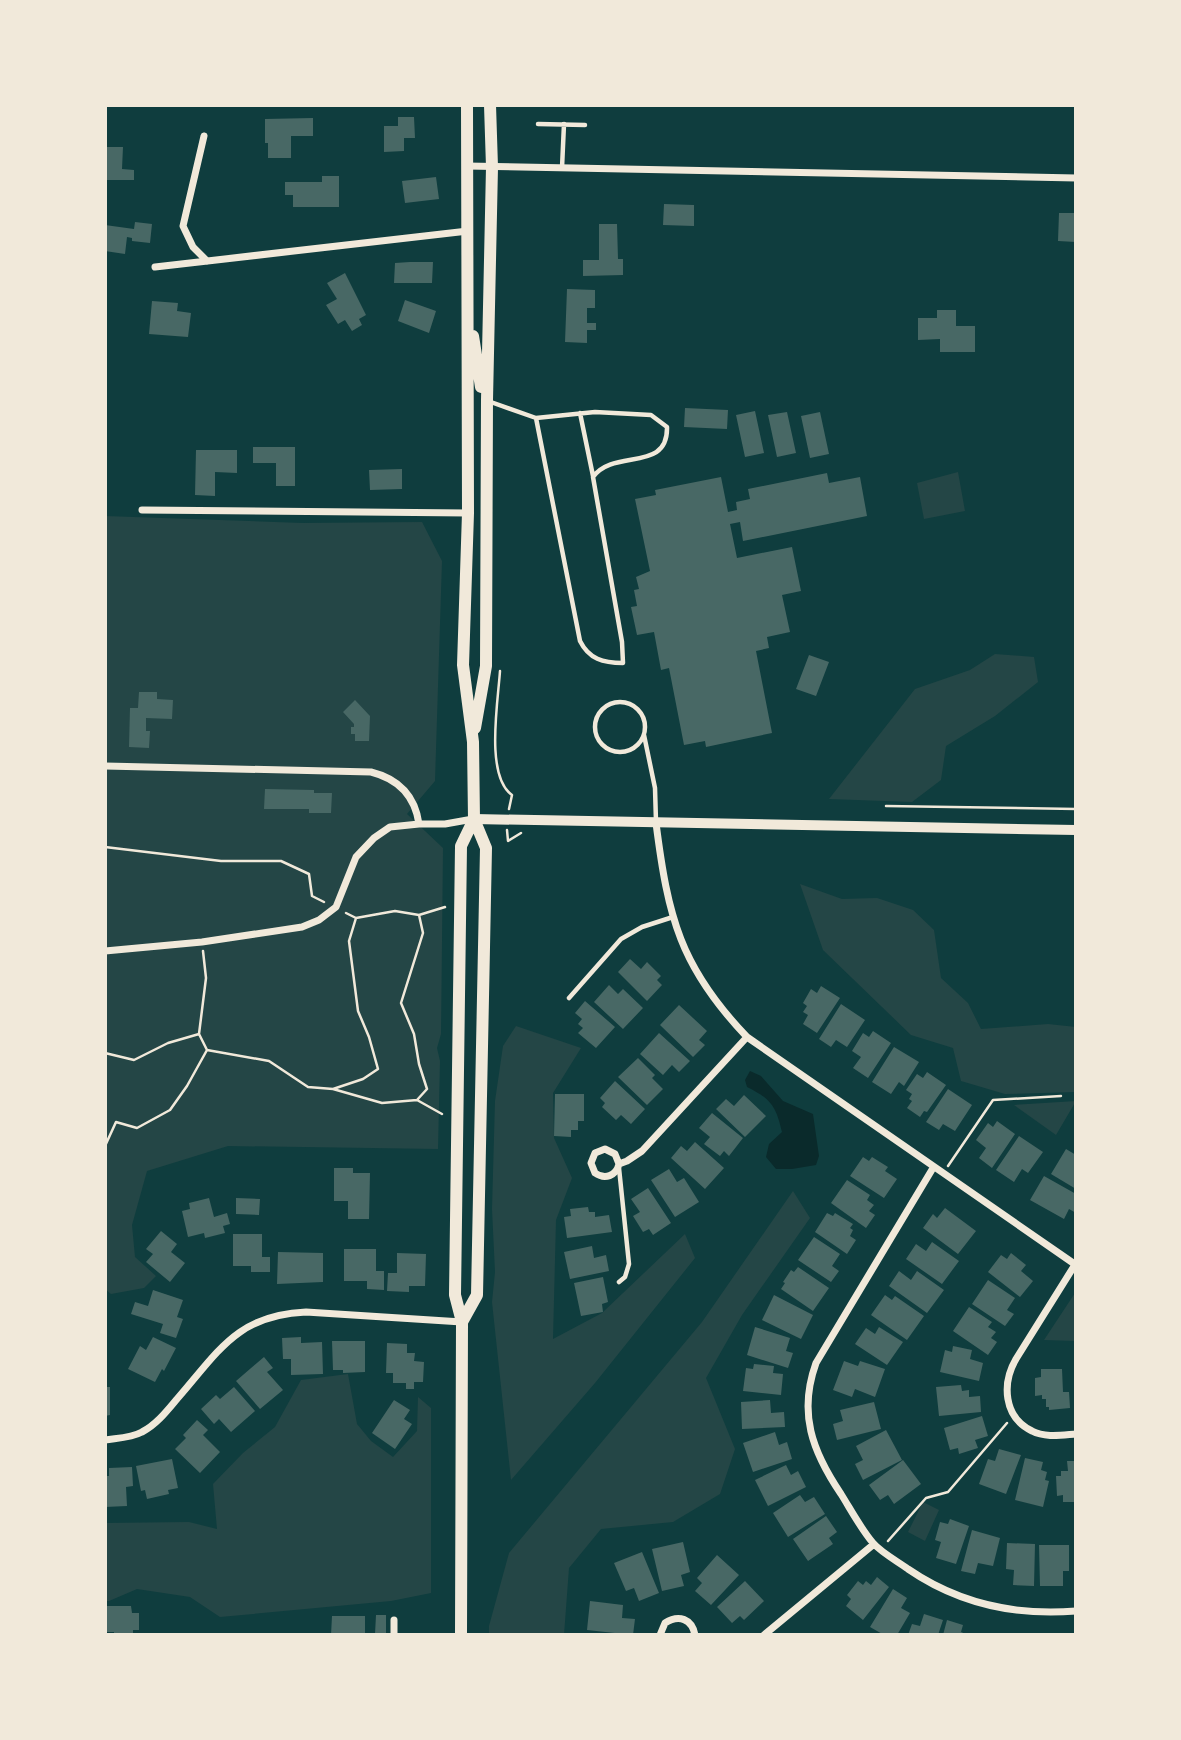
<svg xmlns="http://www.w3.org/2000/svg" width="1181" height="1740" viewBox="0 0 1181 1740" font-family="Poppins,sans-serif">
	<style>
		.green { fill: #244646 }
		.water { fill: #0a2a2b }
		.building { fill: #486865 }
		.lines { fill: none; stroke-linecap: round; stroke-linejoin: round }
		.path { stroke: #f1e9da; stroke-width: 2.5 }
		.service { stroke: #f1e9da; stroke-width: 4.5 }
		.minor { stroke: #f1e9da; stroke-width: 7 }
		.tertiary { stroke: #f1e9da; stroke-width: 10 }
		.secondary { stroke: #f1e9da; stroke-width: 12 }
	</style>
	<rect width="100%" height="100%" fill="#0f3d3e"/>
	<path class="green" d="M958,472l7,39 -41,8 -7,-36z
		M105,516l197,7 120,-1 20,39 -7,220 -28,33 36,34 -2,186 -4,14 3,13 -2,88 -210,-3 -81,25 -15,54 3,32 21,19 -12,12 -33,6 -6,-5z
		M995,654l39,3 4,25 -43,34 -49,30 -5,34 -29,22 -83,-3 86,-110 55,-19z
		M800,884l42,15 35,-1 36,12 21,20 7,48 27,25 13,26 67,-5 28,3v65l-71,2 -44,-13 -8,-33 -42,-13 -88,-85z
		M516,1026l65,22 -28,45 1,45 18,40 -16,42 -3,119 49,-26 83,-79 10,24 -100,125 -84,97 -19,-178 3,-30 -3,-63 3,-108 8,-55z
		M1076,1101l-20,34 -42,-30z
		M793,1191l17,27 -68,97 -36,63 29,71 -15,45 -47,28 -72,7 -32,39 -5,67h-75v-9l20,-73 193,-231z
		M1075,1293l1,48 -32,-1z
		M348,1374l9,50 14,17 22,16 24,-26 1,-34 13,11v185l-40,8 -171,16 -30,-20 -53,-8 -28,12h-4v-78l84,-1 28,7 -4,-45 30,-31 32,-26 26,-47z
		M923,1502l16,8 -14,31 -17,-9z"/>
	<path class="water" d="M750,1071l11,5 22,25 30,13 6,42 -3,9 -24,4h-16l-10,-12 3,-13 13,-12c-6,-26 -11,-33 -35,-45l-2,-7z"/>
	<path class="building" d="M398,117h16l1,21h-11v13l-20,1v-26h14z
		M313,118v18h-22v22h-23v-15h-3v-24z
		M105,147h18l-1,22 12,1v10h-29z
		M322,176h17v31h-46v-12h-8v-13h37z
		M436,177l3,22 -34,4 -3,-22z
		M664,204l30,1v21l-31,-1z
		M1059,213h17v29l-18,-1z
		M135,222l17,2 -2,19 -18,-2v-3l-5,-1 -2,17 -20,-3v-26l29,4z
		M599,224h18l1,35h5v16l-40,1v-16h16z
		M410,262h23l-1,21h-38l1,-20z
		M345,273l21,42 -7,4 3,6 -10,6 -7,-11 -7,4 -12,-19 11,-6 -10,-16z
		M567,289l28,1v18h-8v15h9v7h-9v13l-22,-1z
		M405,300l31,11 -7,22 -31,-12z
		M152,301l26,2 -1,8 14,2 -3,24 -39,-3z
		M937,310h19v16h19v26h-35v-13l-22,1v-22h19z
		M685,408l43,2 -1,19 -43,-2z
		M755,411l9,42 -19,4 -9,-42z
		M787,412l9,41 -19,4 -9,-42z
		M820,412l9,42 -19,4 -9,-42z
		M253,447h42v39h-19v-23h-23z
		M196,450h41v23l-22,-1v24l-20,-1z
		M402,469v20l-32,1 -1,-20z
		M827,473l2,10 31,-6 7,39 -124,25 -3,-19 -10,2 7,34 55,-11 9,44 -19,4 8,37 -23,5 2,11 -13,3 16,82 -66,14 -1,-6 -21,4 -15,-77 -8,2 -7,-38 -17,3 -6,-28 6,-1 -3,-16 5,-1 -3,-12 14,-6 -15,-72 21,-4 -1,-5 66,-13 7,35 9,-2 -1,-8 14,-3 -2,-10z
		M809,655l20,7 -13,34 -20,-7z
		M139,692h18v7l16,1 -1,19 -26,-1v13h4l-1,17 -20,-1 1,-39h8z
		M355,700l15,16 -1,25h-14v-7h-4v-7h3v-3l-11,-12z
		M265,789l49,1v3h18l-1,20h-22v-4h-45z
		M630,959l11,10 6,-7 14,14 -4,4 5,5 -15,16 -29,-29z
		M609,985l9,9 5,-5 20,19 -20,21 -29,-27z
		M821,986l19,12 -23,35 -14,-9 5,-9 -5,-3 4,-6 -4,-3 8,-14 6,4z
		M585,1001l30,26 -19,21 -18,-15 5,-5 -5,-4 4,-5 -7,-6z
		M841,1004l24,16 -18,27 -11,-7 -5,7 -12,-8z
		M679,1005l28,26 -8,9 6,5 -12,12 -33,-32z
		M873,1031l18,12 -23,35 -15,-10 8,-11 -9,-6 11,-18 6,4z
		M659,1033l31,28 -11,11 -7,-7 -9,10 -23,-21z
		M894,1047l25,15 -15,24 -5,-4 -8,12 -19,-12z
		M638,1058l17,17 -3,3 11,11 -16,16 -29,-28z
		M927,1072l19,13 -19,27 -3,-1 -4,6 -13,-9 5,-7 -3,-2 3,-5 -6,-4 11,-16 6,4z
		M615,1081l30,28 -14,15 -10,-9 -5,5 -14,-13 3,-4 -5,-5z
		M948,1089l24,16 -17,26 -12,-7 -4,6 -13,-8z
		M555,1094h29v27h-6v9h-7v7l-17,-1z
		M744,1095l22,21 -21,21 -29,-28 10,-10 8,7z
		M712,1113l31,25 -14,18 -5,-5 -4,5 -16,-12 6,-7 -11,-9z
		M997,1121l18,13 -23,34 -13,-10 7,-10 -10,-8 12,-17 5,4z
		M1019,1136l24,16 -15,21 -6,-4 -8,13 -18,-12z
		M695,1142l29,26 -19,21 -34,-31 10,-12 6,5z
		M1066,1149l10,6v34l-25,-15z
		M863,1157l6,4 3,-4 16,10 -3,4 12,8 -13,19 -34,-22z
		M334,1168h19v5h17l-1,46h-21v-18h-14z
		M669,1169l8,13 7,-4 15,24 -24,15 -24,-37z
		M1044,1176l32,18v19l-7,-4 -5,10 -34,-19z
		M847,1180l23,15 -3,5 7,5 -5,6 6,4 -9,13 -35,-25z
		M648,1188l23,35 -18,12 -4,-6 -6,3 -10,-16 7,-4 -9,-13z
		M209,1198l5,19 13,-4 3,11 -7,2 2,7 -20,5 -1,-5 -16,4 -6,-26 8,-2 -1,-6z
		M236,1198l24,1 -1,16 -23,-1z
		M588,1207l1,5h6v5l14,-2 3,17 -45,6 -3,-21 7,-1 -1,-7z
		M945,1208l31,23 -18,23 -35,-26 10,-14 4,4z
		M827,1213l6,3 2,-3 18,11 -3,4 3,2 -3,6 6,4 -9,14 -32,-22z
		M161,1231l16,13 -6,8 14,11 -15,19 -24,-20 7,-8 -7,-5z
		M233,1234h29v23h8v15h-19v-6h-18z
		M814,1237l26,17 -8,12 7,5 -8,11 -33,-22z
		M932,1242l27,19 -17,23 -36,-25 10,-15 10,7z
		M592,1246l2,12 12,-3 3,16 -39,8 -6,-27z
		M344,1249h32v22h8v19l-17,-1v-8h-23z
		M278,1252l45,1v29l-46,2z
		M397,1253l29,1 -1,32h-16v6l-22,-1 1,-18h9z
		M1011,1253l15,12 -5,6 12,10 -13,16 -32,-25 13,-17 6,4z
		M798,1267l31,21 -16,23 -32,-22 4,-6 -2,-1 8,-12 3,2z
		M899,1271l12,9 6,-9 27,19 -17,23 -38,-27z
		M603,1277l5,25 -6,2 1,8 -22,4 -7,-33z
		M988,1280l27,18 -8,12 7,4 -9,12 -33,-22z
		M153,1290l30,10 -6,17 6,2 -7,19 -16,-5 3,-9 -32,-10 4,-12 13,4z
		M774,1295l39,20 -12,24 -39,-19z
		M885,1295l7,5 3,-4 29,20 -17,24 -36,-25z
		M969,1307l23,15 -4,5 8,5 -5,6 6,4 -9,13 -35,-24z
		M755,1327l35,11 -4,13 7,2 -5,15 -41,-13z
		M879,1327l24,15 -16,23 -32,-21 11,-16 9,6z
		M153,1337l23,11 -12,23 -2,-2 -7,13 -27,-13 12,-23 6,4z
		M301,1337v6l21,-1 1,32 -32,1v-16h-8l-1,-21z
		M332,1341h33v31l-22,1v-3h-10z
		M387,1343l20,1v9h8l-1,8 10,1 -1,20h-9v7h-8v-6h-13v-10h-7z
		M953,1346l19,4 -2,9 13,4 -4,18 -39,-9 5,-22 7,2z
		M264,1357l9,11 -6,4 16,18 -23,19 -24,-28z
		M844,1361l14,5 2,-5 25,8 -10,28 -20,-8 -3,8 -19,-7z
		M754,1364l20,2 -1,7 10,1 -2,21 -38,-4 3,-23 7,1z
		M1041,1369h21l1,23h6l1,16 -21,2v-3h-3v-8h-4v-4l-7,1v-18l6,-1z
		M961,1385l1,6 7,-1v7l11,-1 1,16 -42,4 -3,-29z
		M105,1387h5v28l-5,1z
		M234,1387l21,24 -24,21 -12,-13 -5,5 -13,-15 15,-14 4,4z
		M394,1400l16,10 -6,9 8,5 -17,25 -23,-16z
		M770,1400l1,13 13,-1 1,15 -43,2 -1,-27z
		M874,1402l7,27 -44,11 -4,-16 10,-3 -3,-11z
		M982,1416l6,20 -13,4 3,8 -19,6 -1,-6 -8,2 -6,-22z
		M197,1420l11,10 -5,5 17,17 -20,21 -25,-24 11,-11 -3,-3z
		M886,1430l16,30 -39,20 -8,-16 8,-4 -7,-14z
		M775,1432l4,13 8,-3 5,17 -39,13 -10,-29z
		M999,1449l22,6 -15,39 -27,-10 9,-25 7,2z
		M1025,1458l18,4 -2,8 6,2 -2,8 4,1 -6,26 -28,-7z
		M172,1459l6,29 -10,2 1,4 -22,5 -2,-9 -4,1 -5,-25z
		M903,1460l18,24 -27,20 -6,-9 -8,5 -11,-15z
		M1067,1461h9v41h-13v-7l-6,1 -1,-20h5v-5h7z
		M786,1465l5,10 7,-4 8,16 -38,19 -13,-26z
		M132,1467l1,19 -7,1 1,19 -22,1v-31h4v-8z
		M800,1495l5,7 9,-5 11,17 -37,23 -15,-24z
		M826,1516l11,16 -8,6 4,6 -25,17 -15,-22z
		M950,1519l19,7 -13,38 -20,-6 5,-16 -6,-2 5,-18 8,2z
		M972,1530l28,8 -7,28 -15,-3 -3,11 -14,-3z
		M683,1542l7,30 -9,3 3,11 -22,5 -10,-42z
		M1007,1543l28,1 -1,42 -21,-1 1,-15 -8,-1z
		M1039,1545h30v26h-6v15h-23z
		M642,1552l17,41 -20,8 -5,-13 -8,3 -12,-28z
		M717,1555l22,20 -28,30 -16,-14 7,-8 -5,-5z
		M877,1577l12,10 -26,33 -17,-14 5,-7 -4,-4 11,-14 5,4 3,-4 5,4z
		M745,1581l19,20 -20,19 -4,-4 -8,7 -15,-16z
		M893,1589l14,9 -6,10 9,5 -13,22h-13l-14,-8z
		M590,1601l33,4 -1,13 13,1 -2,16 -46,-5z
		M106,1606h25l1,7h7v17h-6v5h-19v-3h-7z
		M924,1614l19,6 -5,15h-30l4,-11 8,2z
		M376,1615h10v19h-11z
		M332,1616h33v19h-34z
		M947,1620l16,5 -2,7 7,3h-25z"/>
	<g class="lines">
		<path class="path" d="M500,671c-2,31 -15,105 12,124l-3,14
			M886,806l190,3
			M507,830l1,11 13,-8
			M105,847l116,14h60l28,13 3,22 12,6
			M356,918l39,-7 24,4 26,-8
			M203,951l3,27 -7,56 8,16
			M105,1053l29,7 34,-17 31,-9
			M333,1089l49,14 35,-3 25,14
			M417,1100l10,-11 -8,-25 -5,-30 -13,-31 22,-70 -4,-18
			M105,1146l11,-24 21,6 33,-18 17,-24 20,-36 62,11 39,26 25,2 30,-10 15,-10 -9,-32 -11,-26 -9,-70 7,-23 -10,-5
			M948,1166l45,-66 68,-4
			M888,1541l38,-43 22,-6 59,-69"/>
		<path class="service" d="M538,124l47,1
			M562,168l2,-44
			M488,401l48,17 59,-6 56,3 16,12c1,46 -53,21 -74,50l29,165 1,21c-20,0 -34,-4 -43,-22l-44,-223
			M580,413l13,63
			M595 727a25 25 0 1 1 50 0a25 25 0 1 1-50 0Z
			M644,735l11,53 1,34
			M569,998l52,-59 21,-12 31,-10
			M619,1282l6,-5 4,-13 -10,-96"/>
		<path class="minor" d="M204,136l-21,90 10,21 14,14
			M466,166l610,12
			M155,267l313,-36
			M142,510l326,3
			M105,766l266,6c28,7 44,24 48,52h26l28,-5
			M656,823c12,94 24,144 91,214l329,228
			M105,951l97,-9 100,-15 17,-7 17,-13 20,-50 18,-19 16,-11 29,-3
			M619,1164l-4,-10 -10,-5 -10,4 -4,10 4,10c10,7 21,3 24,-9l8,-3 15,-10 105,-114
			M933,1168l-117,195c-18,50 -4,88 25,131 10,16 20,35 32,49 9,10 24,18 35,26 51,35 107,47 168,42
			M1076,1263l-60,96c-14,24 -13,58 16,72 13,7 30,4 44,3
			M105,1440c13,-2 26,-2 37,-8 14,-7 25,-21 35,-33 42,-48 60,-84 129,-87l156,10
			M394,1635v-15
			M660,1635l5,-12c14,-9 27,-4 30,12
			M764,1635l110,-91"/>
		<path class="tertiary" d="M474,819l602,11"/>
		<path class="secondary" d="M473,336l8,51
			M475,728l11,-62 1,-266 5,-233 -2,-62
			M462,1322l15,-27 9,-447 -12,-29 -1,-77 -10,-77 5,-152 -1,-408
			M461,1635l1,-313 -7,-27 6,-449 13,-27"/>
	</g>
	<rect width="1181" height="1740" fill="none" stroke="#f1e9da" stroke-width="214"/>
</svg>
